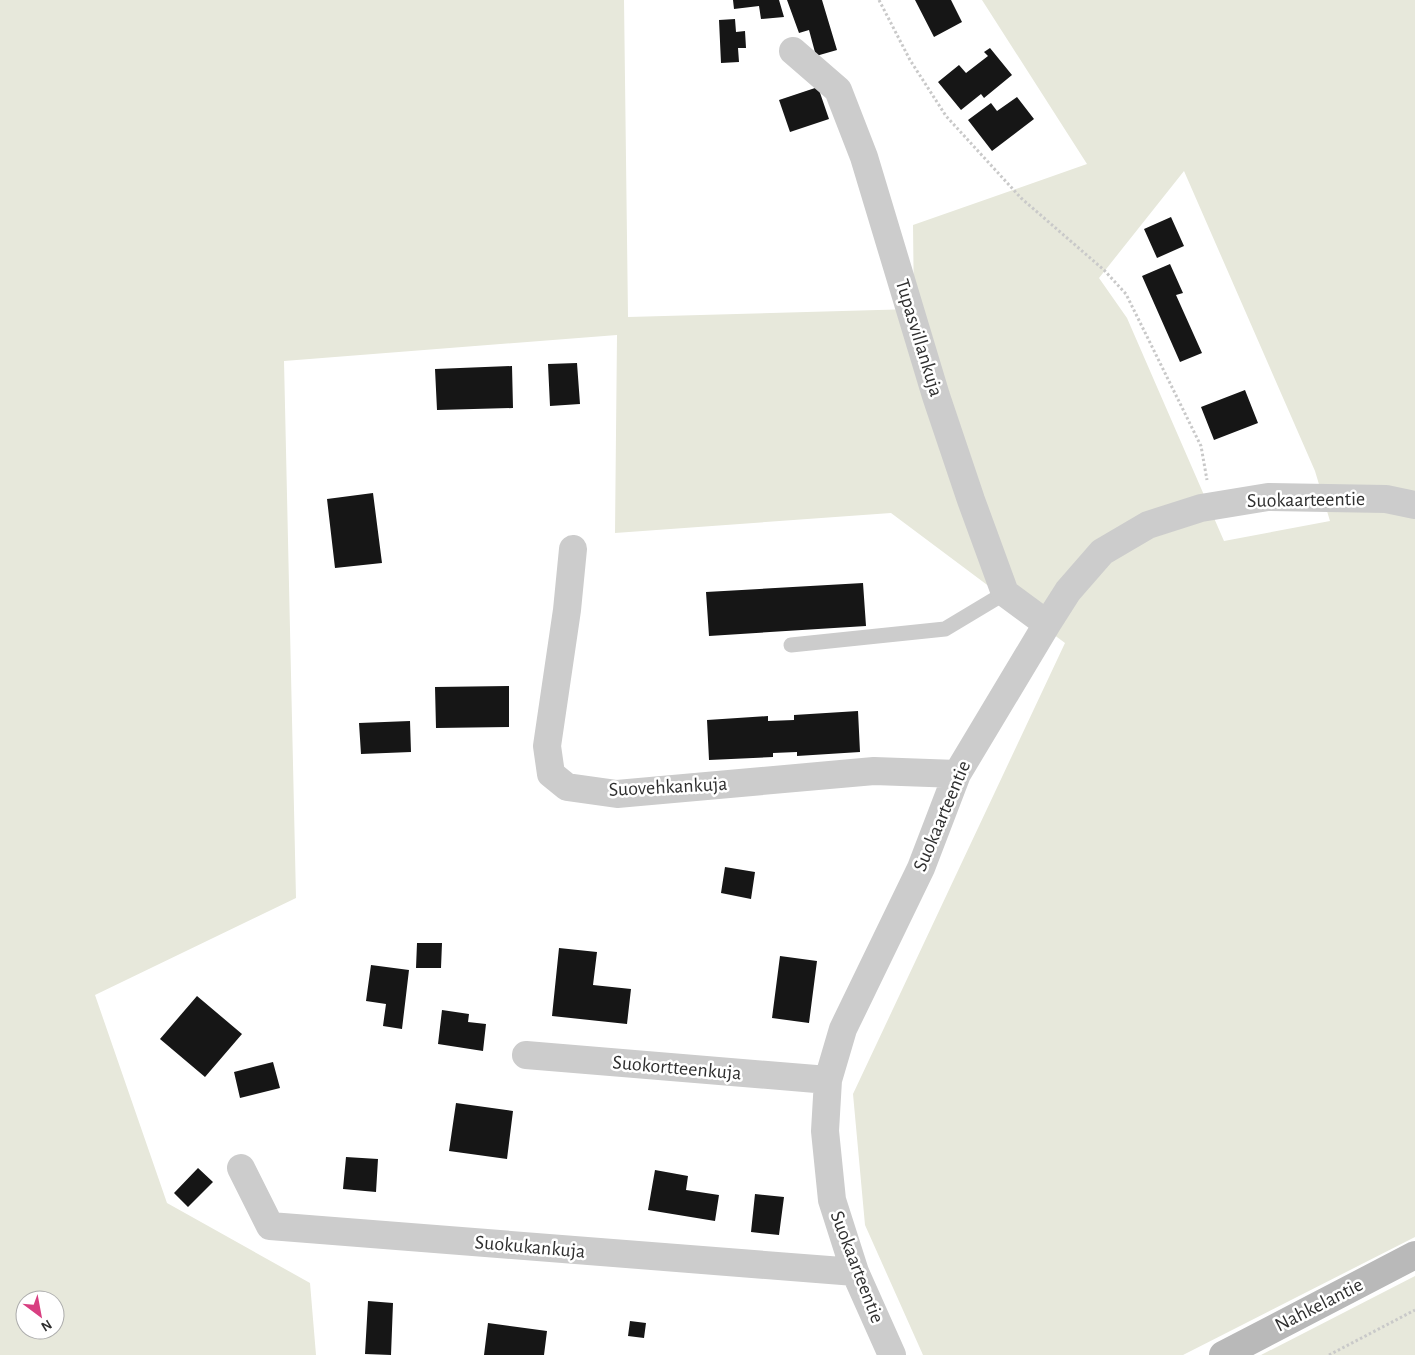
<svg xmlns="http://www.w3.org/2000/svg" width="1415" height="1355" viewBox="0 0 1415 1355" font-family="'Alegreya Sans',sans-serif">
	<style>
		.green { fill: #e7e8db; fill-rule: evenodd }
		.building { fill: #161616 }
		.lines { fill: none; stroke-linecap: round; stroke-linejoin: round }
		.path { stroke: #c9c9c9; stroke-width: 3; stroke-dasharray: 2.5 2.5; stroke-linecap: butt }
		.service { stroke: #ccc; stroke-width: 15 }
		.minor { stroke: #ccc; stroke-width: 28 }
		.secondary { stroke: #b9b9b9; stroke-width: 28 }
		.labels { text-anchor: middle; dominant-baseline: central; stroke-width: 5; stroke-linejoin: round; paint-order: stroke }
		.street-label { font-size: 20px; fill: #2f2f2f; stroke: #fff }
	</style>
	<rect width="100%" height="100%" fill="#fff"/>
	<path class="green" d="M0,0h624l4,317 286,-8 -1,-84 174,-61 -105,-164h433v1237l-232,118h-260l-58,-130 -12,-131 212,-451 -174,-130 -276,20 2,-198 -333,26 12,537 -201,97 72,208 143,80 6,72h-316zM1184,171l131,300 15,50 -106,20 -97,-223 -28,-40zM25,1300h30v30h-30z
		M1415,1276v79h-154z"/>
	<path class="building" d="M733,0h46l5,17 -23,2 -2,-13 -25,3z
		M787,0h35l15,50 -21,6 -7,-26 -10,3z
		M915,0h36l11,22 -28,15z
		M735,19l1,13 9,-1 1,17h-8l1,14 -18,1 -2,-43z
		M990,48l22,27 -28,23 -3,-4 -20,16 -23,-28 21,-17 7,8 22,-17 -4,-4z
		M818,87l11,32 -39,13 -11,-32z
		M1017,97l17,22 -42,32 -24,-31 23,-17 6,8z
		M1171,217l13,29 -27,12 -13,-29z
		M1170,264l13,29 -7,2 26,58 -22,9 -38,-86z
		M577,363l3,41 -30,2 -2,-42z
		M512,366l1,42 -76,2 -2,-41z
		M1245,390l13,33 -44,17 -13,-33z
		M373,493l9,70 -47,5 -8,-69z
		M863,583l3,43 -157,10 -3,-44z
		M509,686v41l-73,1 -1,-41z
		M858,711l2,41 -63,4v-4l-24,1v4l-64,3 -2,-40 61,-4v5l26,-1v-5z
		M410,721l1,31 -50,2 -2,-31z
		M725,867l30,5 -4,27 -30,-6z
		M417,943h25l-1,25h-25z
		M559,948l38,4 -4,33 38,4 -4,35 -75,-8z
		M780,956l37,5 -8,62 -37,-5z
		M371,965l38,5 -7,59 -19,-3 3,-22 -20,-3z
		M197,996l45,38 -37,43 -45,-38z
		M442,1010l27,4 -1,8 18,2 -3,27 -45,-7z
		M273,1062l7,26 -40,10 -6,-26z
		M456,1103l57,8 -6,48 -58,-8z
		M346,1157l32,2 -2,33 -33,-3z
		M198,1168l15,14 -25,25 -14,-14z
		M655,1170l33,6 -2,14 33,5 -4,26 -67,-11z
		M755,1194l29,3 -5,38 -28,-3z
		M368,1301l25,2 -2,52 -26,-1z
		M630,1321l16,2 -2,15 -16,-2z
		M488,1323l59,8 -3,24h-60z"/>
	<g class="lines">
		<path class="path" d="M879,0l31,60 36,56 75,82 83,72 22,24 75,152 6,34
			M1329,1355l86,-45"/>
		<path class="service" d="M791,645l154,-16 60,-36"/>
		<path class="minor" d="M793,51l45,39 26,67 72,239 35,104 34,93 42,31
			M573,549l-6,61 -20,136 4,28 16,13 50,7 257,-23 83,3
			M526,1055l302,25
			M241,1168l29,58 585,46
			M892,1355l-37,-83 -23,-72 -7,-69 3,-51 15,-51 78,-161 36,-94 90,-150 21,-33 34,-39 46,-27 53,-17 67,-11 118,2 29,6"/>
		<path class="secondary" d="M1223,1355l192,-100"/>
	</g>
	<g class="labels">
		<g class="street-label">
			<text transform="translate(919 338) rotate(73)">Tupasvillankuja</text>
			<text transform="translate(1306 500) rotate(-1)">Suokaarteentie</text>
			<text transform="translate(668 787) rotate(-3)">Suovehkankuja</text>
			<text transform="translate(942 816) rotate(-67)">Suokaarteentie</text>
			<text transform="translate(677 1068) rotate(5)">Suokortteenkuja</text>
			<text transform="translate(530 1247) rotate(5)">Suokukankuja</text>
			<text transform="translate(857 1267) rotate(69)">Suokaarteentie</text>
			<text transform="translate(1319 1305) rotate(-27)">Nahkelantie</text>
		</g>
	</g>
	<g transform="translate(40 1315) rotate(148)"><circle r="24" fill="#ffffff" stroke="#acacac"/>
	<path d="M0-4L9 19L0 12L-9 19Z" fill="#d83f81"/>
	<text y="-8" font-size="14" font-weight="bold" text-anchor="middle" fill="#2f2f2f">N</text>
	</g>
</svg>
